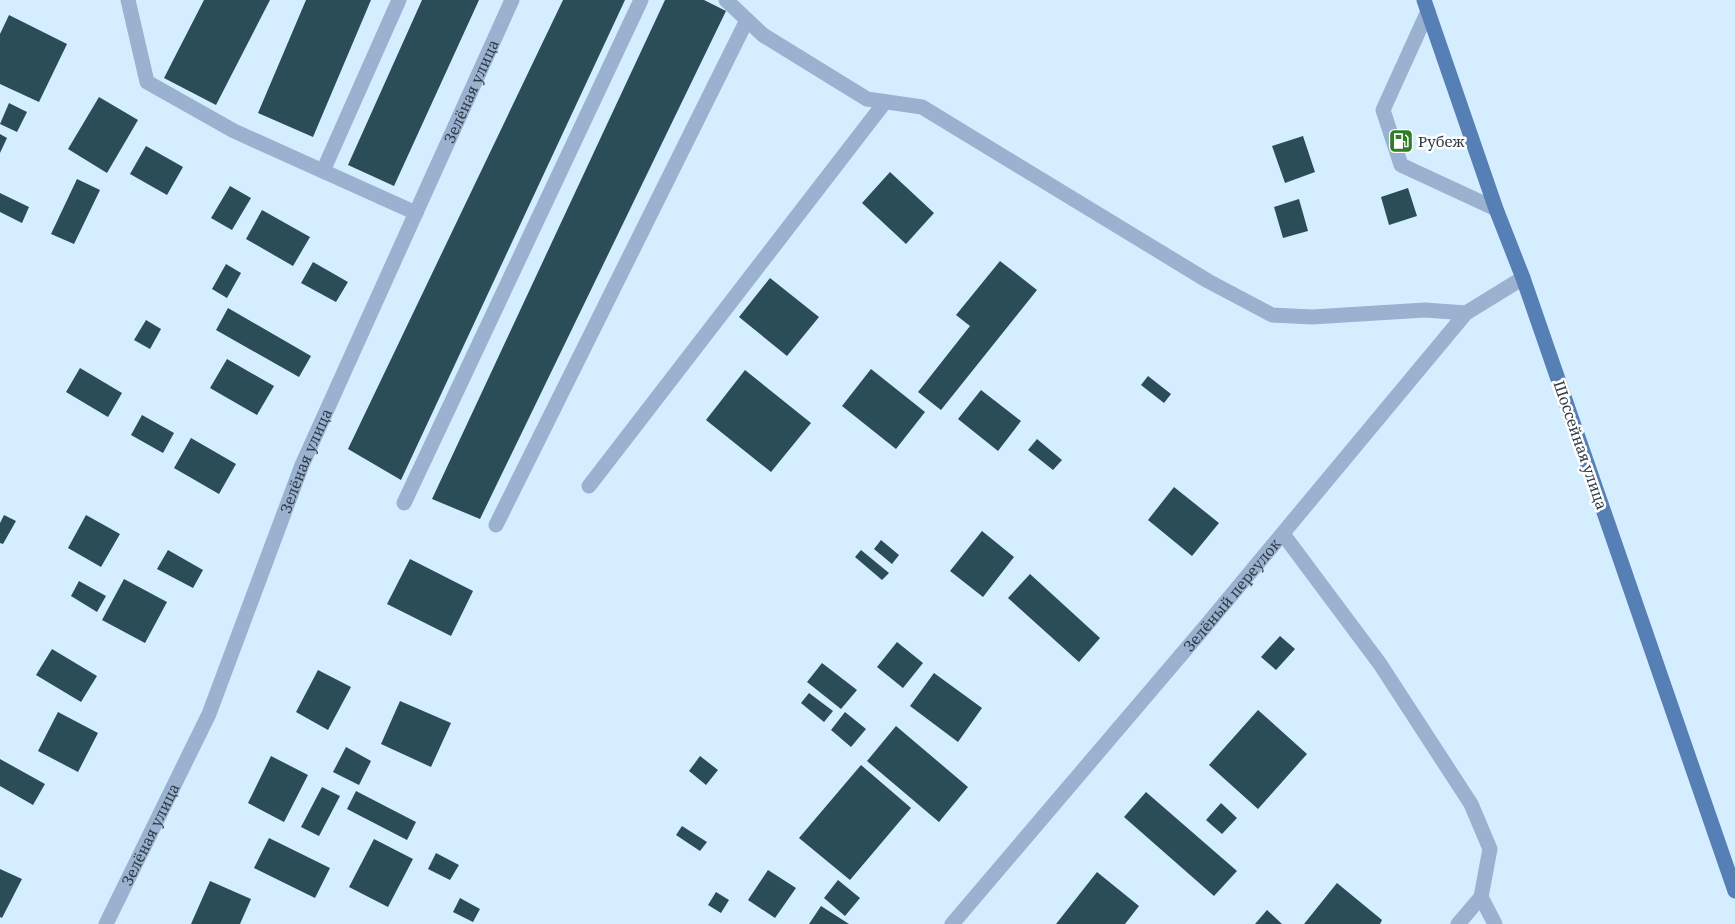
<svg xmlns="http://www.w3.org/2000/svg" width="1735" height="924" viewBox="0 0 1735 924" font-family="'Noto Serif',serif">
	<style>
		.building { fill: #2a4d57 }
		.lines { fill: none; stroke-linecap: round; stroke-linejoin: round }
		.minor { stroke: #9ab1d0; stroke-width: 15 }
		.major { stroke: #567fb6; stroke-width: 15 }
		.labels { text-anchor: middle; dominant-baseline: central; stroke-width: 5; stroke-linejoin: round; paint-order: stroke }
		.street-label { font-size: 15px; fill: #2f3c44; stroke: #fff }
		.poi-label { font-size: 15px; fill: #2f3c44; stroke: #fff; text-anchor: start }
	</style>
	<rect width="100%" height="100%" fill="#d5eeff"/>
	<path class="building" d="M204,0h66l-54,105 -52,-27z
		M306,0h65l-58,137 -55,-24z
		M422,0h57l-85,186 -46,-21z
		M563,0h62l-224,480 -53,-31z
		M665,0h39l22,11 -246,508 -48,-20z
		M9,15l58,29 -28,58 -39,-18v-50z
		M99,97l39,23 -31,53 -39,-24z
		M9,103l18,9 -10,20 -17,-8z
		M0,134l7,4 -7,15z
		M1303,136l12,36 -30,11 -13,-37z
		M146,146l37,21 -16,28 -37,-21z
		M890,172l44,41 -28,31 -44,-41z
		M77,179l23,11 -26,54 -23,-10z
		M230,186l21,12 -19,32 -21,-12z
		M1408,188l9,28 -28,9 -8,-28z
		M0,193l29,14 -7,16 -22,-11z
		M1299,199l9,32 -25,7 -9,-31z
		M262,210l48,27 -17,29 -47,-27z
		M1000,261l37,29 -96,120 -23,-18 52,-66 -14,-11z
		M313,262l35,20 -12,20 -35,-19z
		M226,264l15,9 -14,25 -15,-9z
		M770,278l49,39 -32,39 -48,-39z
		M228,308l83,48 -12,21 -83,-47z
		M146,320l15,9 -11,20 -16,-9z
		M227,359l47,27 -17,29 -47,-27z
		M80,368l42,25 -14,24 -42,-25z
		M871,369l54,43 -29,37 -54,-43z
		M745,370l66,53 -40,49 -65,-52z
		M1148,376l23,18 -7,9 -23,-18z
		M981,390l40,31 -23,30 -40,-32z
		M142,415l32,18 -11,20 -32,-18z
		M191,438l45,26 -17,30 -45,-26z
		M1037,439l25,21 -9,10 -25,-20z
		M1174,487l45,36 -27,33 -44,-36z
		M4,515l12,6 -13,23 -3,-1v-20z
		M86,515l34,19 -19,33 -33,-19z
		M982,531l32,26 -31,40 -33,-26z
		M881,540l18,15 -7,9 -18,-15z
		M168,550l35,20 -10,18 -36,-19z
		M861,550l28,23 -7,7 -27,-23z
		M410,559l63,32 -22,45 -64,-32z
		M1030,574l70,64 -21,24 -71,-64z
		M124,579l43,23 -22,41 -43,-23z
		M79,581l27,15 -9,16 -26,-16z
		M1280,636l15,13 -19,21 -15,-13z
		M897,642l26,21 -20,25 -26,-21z
		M52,649l45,27 -16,26 -45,-27z
		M822,663l35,27 -16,19 -34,-27z
		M318,670l33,17 -23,43 -32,-18z
		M934,673l48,35 -24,34 -48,-36z
		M809,693l24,18 -9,11 -23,-19z
		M400,701l51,22 -20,44 -50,-23z
		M1258,710l49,44 -49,55 -49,-44z
		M58,712l40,21 -20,39 -40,-21z
		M845,712l21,17 -15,18 -20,-17z
		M896,726l72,61 -29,35 -72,-61z
		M346,747l25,14 -12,24 -26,-13z
		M271,756l37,19 -24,47 -36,-19z
		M700,756l18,14 -12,15 -17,-14z
		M0,759l45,25 -12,21 -33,-19z
		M861,765l50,43 -61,72 -51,-42z
		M322,787l18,9 -21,40 -18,-9z
		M356,791l60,31 -9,18 -60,-31z
		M1146,792l91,79 -23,25 -90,-79z
		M1221,803l16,15 -15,16 -16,-14z
		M682,826l25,16 -7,9 -24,-16z
		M269,838l61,30 -15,30 -61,-30z
		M374,839l39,20 -25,48 -39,-20z
		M436,853l23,12 -9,15 -22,-11z
		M0,869l22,10 -20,39 -2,-1z
		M768,870l28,18 -21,30 -27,-18z
		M1097,872l42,34 -14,18h-69z
		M838,880l22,18 -15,18 -21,-18z
		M210,881l41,18 -11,25h-49z
		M1337,883l45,37 -2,4h-76z
		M716,892l13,8 -8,13 -13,-8z
		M460,898l20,11 -7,13 -20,-10z
		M821,906l28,18h-40z
		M1267,910l15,14h-27z"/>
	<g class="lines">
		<g class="minor">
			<path d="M128,0l19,82 87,49 182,82"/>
			<path d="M726,0l37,35 104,64 55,8 286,174 64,34 40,2 113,-7 41,3"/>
			<path d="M1428,11l-45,99 18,55 95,44"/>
			<path d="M323,171l76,-171"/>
			<path d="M589,486l296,-384"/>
			<path d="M404,503l237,-503"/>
			<path d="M496,525l251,-505"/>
			<path d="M1283,534l97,130 91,140 19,45 -9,48 14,27"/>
			<path id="s1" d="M106,924l103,-210 93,-249 210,-465"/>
			<path id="s2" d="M952,924l252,-296 262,-315 57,-35"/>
			<path d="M1458,924l23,-27"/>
		</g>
		<path class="major" d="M1424,0l72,209 27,69 212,613"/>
	</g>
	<defs>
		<symbol id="fuel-square" viewBox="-11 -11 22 22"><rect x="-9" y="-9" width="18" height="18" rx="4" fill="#2f7d25" stroke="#fff"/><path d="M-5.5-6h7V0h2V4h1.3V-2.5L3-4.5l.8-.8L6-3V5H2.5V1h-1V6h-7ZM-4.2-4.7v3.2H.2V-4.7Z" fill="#fff"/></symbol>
	</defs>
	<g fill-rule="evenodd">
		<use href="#fuel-square" x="1387" y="127" width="28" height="28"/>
	</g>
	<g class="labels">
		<g class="street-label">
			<text stroke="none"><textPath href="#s1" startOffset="910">Зелёная улица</textPath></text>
			<text transform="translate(1581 445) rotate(71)">Шоссейная улица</text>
			<text stroke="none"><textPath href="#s1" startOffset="505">Зелёная улица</textPath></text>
			<text stroke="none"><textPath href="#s2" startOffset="432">Зелёный переулок</textPath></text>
			<text stroke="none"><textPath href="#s1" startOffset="100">Зелёная улица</textPath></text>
		</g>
		<g class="poi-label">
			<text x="1418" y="141">Рубеж</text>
		</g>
	</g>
</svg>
